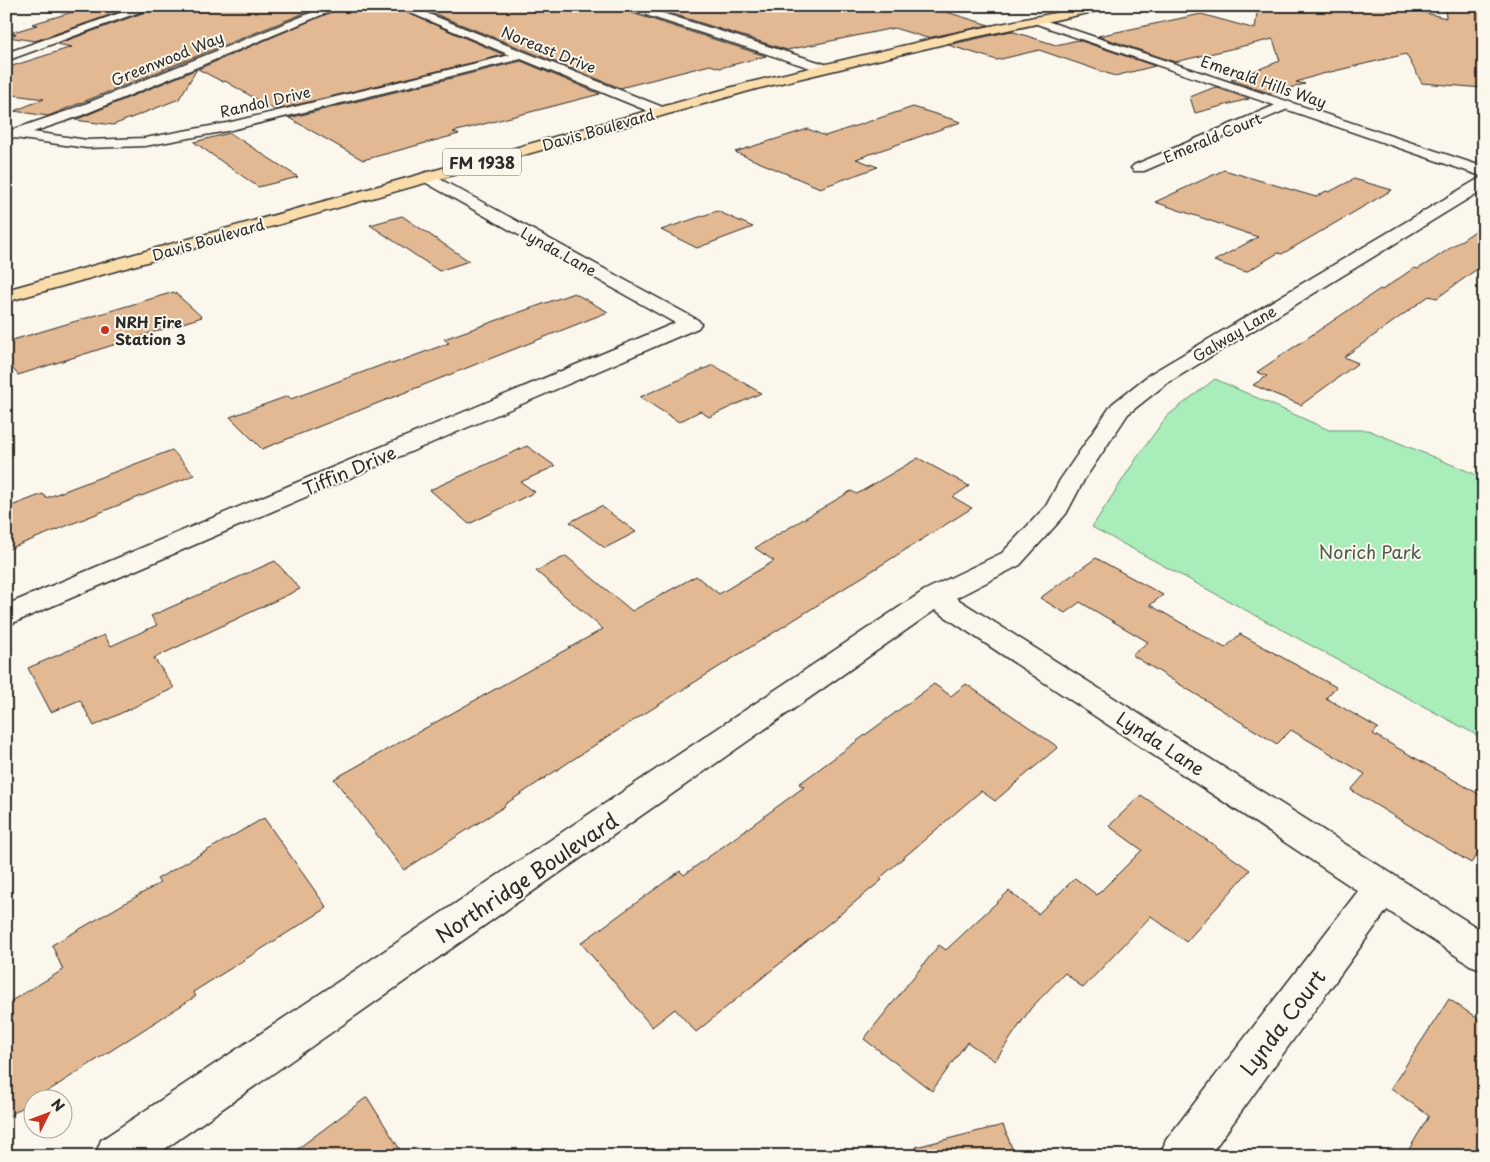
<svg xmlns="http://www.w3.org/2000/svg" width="1490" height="1162" viewBox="0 0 1490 1162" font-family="'Playpen Sans',sans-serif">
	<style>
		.green { fill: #a9eeba; stroke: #6a8c72 }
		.building { fill: #e3b993; stroke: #2b2b2b }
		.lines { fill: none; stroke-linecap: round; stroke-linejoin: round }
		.minor-casing { stroke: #2b2b2b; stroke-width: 3 }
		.tertiary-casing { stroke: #2b2b2b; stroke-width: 3 }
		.primary-casing { stroke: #2b2b2b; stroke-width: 3 }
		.minor { fill: #fbf7ec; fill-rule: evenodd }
		.tertiary { fill: #fbf7ec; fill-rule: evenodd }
		.primary { fill: #faddab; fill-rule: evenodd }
		.poi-dot { fill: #c8321e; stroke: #fbf7ec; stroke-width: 2 }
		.labels { text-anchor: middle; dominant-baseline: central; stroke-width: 4; stroke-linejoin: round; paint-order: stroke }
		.far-street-label { font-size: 15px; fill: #2b2b2b; stroke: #fbf7ec }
		.far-poi-label { font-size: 15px; font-weight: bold; fill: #2b2b2b; stroke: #fbf7ec; text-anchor: start }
		.shield { fill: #fbf7ec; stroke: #696865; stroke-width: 1 }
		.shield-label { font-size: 16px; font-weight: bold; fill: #2b2b2b }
		.street-label { font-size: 18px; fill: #2b2b2b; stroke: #fbf7ec }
		.park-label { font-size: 18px; fill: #4a5c4f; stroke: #fbf7ec }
		.near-street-label { font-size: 21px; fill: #2b2b2b; stroke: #fbf7ec }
	</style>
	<rect width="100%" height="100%" fill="#fbf7ec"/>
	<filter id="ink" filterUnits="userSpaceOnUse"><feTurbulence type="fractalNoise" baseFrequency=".02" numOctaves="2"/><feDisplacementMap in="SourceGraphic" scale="10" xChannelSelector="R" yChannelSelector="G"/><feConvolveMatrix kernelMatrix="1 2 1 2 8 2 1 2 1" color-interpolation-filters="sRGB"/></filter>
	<g filter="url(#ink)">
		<path class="green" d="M1215,379l114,51h39l116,48v261l-392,-212 44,-68 31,-43z"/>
		<path class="building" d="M93,6l37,2 -95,33 -27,-4 8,-3 -6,-1 27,-8 -5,-1z
			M180,6h142l-274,110 -34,-5 30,-12 -38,-5v-26l66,-21 -15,-3 91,-33 14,1z
			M345,6h47l112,49 -229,55 -50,-29 -2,1 -25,-13z
			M415,6h206l2,4 143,46 -46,12 -10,-3 -90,23z
			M647,6h293v4l49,15 -62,13 -33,-10 -107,22z
			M1258,6h139l49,12 -1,-12h39v82l-62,-5 -16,-29 -88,21 -22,7 9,2 -36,9 -38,-13 49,-19 -7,-22 -98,23 -77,-26 103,-22 54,15z
			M1011,31l45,14 22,-5 77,26 -40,10 -76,-26 -42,10 -49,-15z
			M521,61l79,33 -147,38 6,2 -96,26 -74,-42z
			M197,69l-18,30 -66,26 -38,-5z
			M1215,87l34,12 -54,14 -5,-16z
			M913,107l48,15 -105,37 22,8 -58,21 -85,-36 73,-23 17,7z
			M230,133l68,44 -40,10 -64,-45z
			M1224,170l92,27 10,-6 3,1 25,-13 38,11 -110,64 -4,-1 -32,19 -32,-11 44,-24 -103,-35z
			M717,211l36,16 -56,21 -36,-18z
			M402,216l67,45 -30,10 -69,-46z
			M1484,225v39l-47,34 -8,-2 -85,61 14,6 -57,42 -48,-20 14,-9 -10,-4 123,-83 2,1 32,-22 4,1 16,-10z
			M174,292l28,25 -184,58 -12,-15v-18z
			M574,293l34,19 -346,137 -32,-32 58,-21 3,3 99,-37 2,2 57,-21 -5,-4z
			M713,365l48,28 -52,24 -9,-6 -21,11 -39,-25z
			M527,446l28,20 -34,16 14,10 -66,32 -39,-34z
			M172,450l22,25 -188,75v-42l37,-14 3,4z
			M918,458l51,28 -16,11 19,11 -371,233 -97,64 1,1 -101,64 -70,-91 269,-150 -67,-58 30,-15 66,55 64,-35 23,18 55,-33 -19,-13 96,-57 6,3z
			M601,506l35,26 -31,16 -35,-26z
			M1096,558l67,37 -13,10 75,43 15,-14 96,53 -10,11 52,30 -5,6 111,63v48l-13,18 -120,-73 14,-16 -74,-44 -14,14 -145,-89 16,-13 -68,-40 -15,11 -25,-15z
			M275,561l25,28 -146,69 20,30 -80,38 -14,-26 -29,12 -23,-44 76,-33 7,11 46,-21 -6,-9z
			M934,684l17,12 15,-12 92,63 -63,54 -14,-10 -101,87 2,2 -186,152 -21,-23 -23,18 -71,-84 99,-72 4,4 120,-88 -5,-3z
			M1141,795l109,75 -64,72 -35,-26 -68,72 -18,-15 -34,35 -36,53 -28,-19 -35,49 -68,-52 75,-94 7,5 63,-59 29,23 37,-36 22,17 45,-45 -33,-24z
			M264,818l63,90 -134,84 3,4 -190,122v-114l57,-34 -11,-25 108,-62 -3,-4z
			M1449,999l35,24v133h-79l24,-40 -38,-28z
			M367,1097l37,59h-116z
			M1003,1125l12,31h-98l-1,-9z"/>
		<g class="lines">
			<defs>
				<path id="minor" d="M140,6h16l-150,55v-8z
					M328,6h15l-263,110 -47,16 54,8 58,-2 82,-15 283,-68 -116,-49h15l256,102 2,3 -2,3h-10l-134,-55 -294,72 -82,15 -58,2 -73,-10 -5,-1 -2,-3 2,-3 61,-21z
					M623,6h17l188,59 2,3 -6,4 -4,-1 -196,-63z
					M1285,101l7,4 -2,3 -146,63h-10l-3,-3 3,-3z
					M427,172l271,148 3,4 -3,4 -692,298v-21l669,-282 -254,-143 -2,-3 2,-3z
					M1484,177v12l-318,195 -38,30 -44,66 -18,34 -46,51 -64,33 528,334v38l-14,-5 -83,-55 -178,246h-49l6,-16 192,-249 -423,-281 -780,546h-60l6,-16 824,-550 77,-37 44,-47 14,-26 52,-76 38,-30 328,-195z"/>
				<path id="tertiary" d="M1035,17l449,150v10l-453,-155 -2,-2 2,-2z"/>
				<path id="primary" d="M1090,6h22l-5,3 -146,31 -205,49 -750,213v-12l741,-207 214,-51z"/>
			</defs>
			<use href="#minor" class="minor-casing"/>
			<use href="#tertiary" class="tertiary-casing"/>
			<use href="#primary" class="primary-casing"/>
			<use href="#minor" class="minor"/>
			<use href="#tertiary" class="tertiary"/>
			<use href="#primary" class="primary"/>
		</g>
	</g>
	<circle class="poi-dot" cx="105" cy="330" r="5"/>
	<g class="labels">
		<g class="far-street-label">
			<text transform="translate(549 49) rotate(22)">Noreast Drive</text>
			<text transform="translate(167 58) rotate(-22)">Greenwood Way</text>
			<text transform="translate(1264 81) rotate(19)">Emerald Hills Way</text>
			<text transform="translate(265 101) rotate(-13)">Randol Drive</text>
			<text transform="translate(598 129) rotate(-16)">Davis Boulevard</text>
			<text transform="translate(1212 137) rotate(-23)">Emerald Court</text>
			<text transform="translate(208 239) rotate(-16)">Davis Boulevard</text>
			<text transform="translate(559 251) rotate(29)">Lynda Lane</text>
			<text transform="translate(1234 333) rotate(-31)">Galway Lane</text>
		</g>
		<g class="far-poi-label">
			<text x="115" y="321">NRH Fire<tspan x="115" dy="17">Station 3</tspan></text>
		</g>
		<rect class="shield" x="443" y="148.5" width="78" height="27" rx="4"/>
		<g class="shield-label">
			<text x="482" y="162">FM 1938</text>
		</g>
		<g class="street-label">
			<text transform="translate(349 470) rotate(-23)">Tiffin Drive</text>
			<text transform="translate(1161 743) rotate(33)">Lynda Lane</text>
		</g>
		<g class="park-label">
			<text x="1370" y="551">Norich Park</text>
		</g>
		<g class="near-street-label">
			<text transform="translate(526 877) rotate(-34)">Northridge Boulevard</text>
			<text transform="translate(1282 1022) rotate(-53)">Lynda Court</text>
		</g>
	</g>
	<rect width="1490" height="1162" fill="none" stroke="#fbf7ec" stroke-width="25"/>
	<rect x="12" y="12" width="1465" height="1137" fill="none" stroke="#2b2b2b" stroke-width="2" filter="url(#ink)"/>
	<g transform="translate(48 1114) rotate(48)"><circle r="24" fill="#fbf7ec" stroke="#a8a59f"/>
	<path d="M0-4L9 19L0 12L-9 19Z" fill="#c8321e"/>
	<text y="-8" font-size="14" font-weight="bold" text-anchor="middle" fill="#2b2b2b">N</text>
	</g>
</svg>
